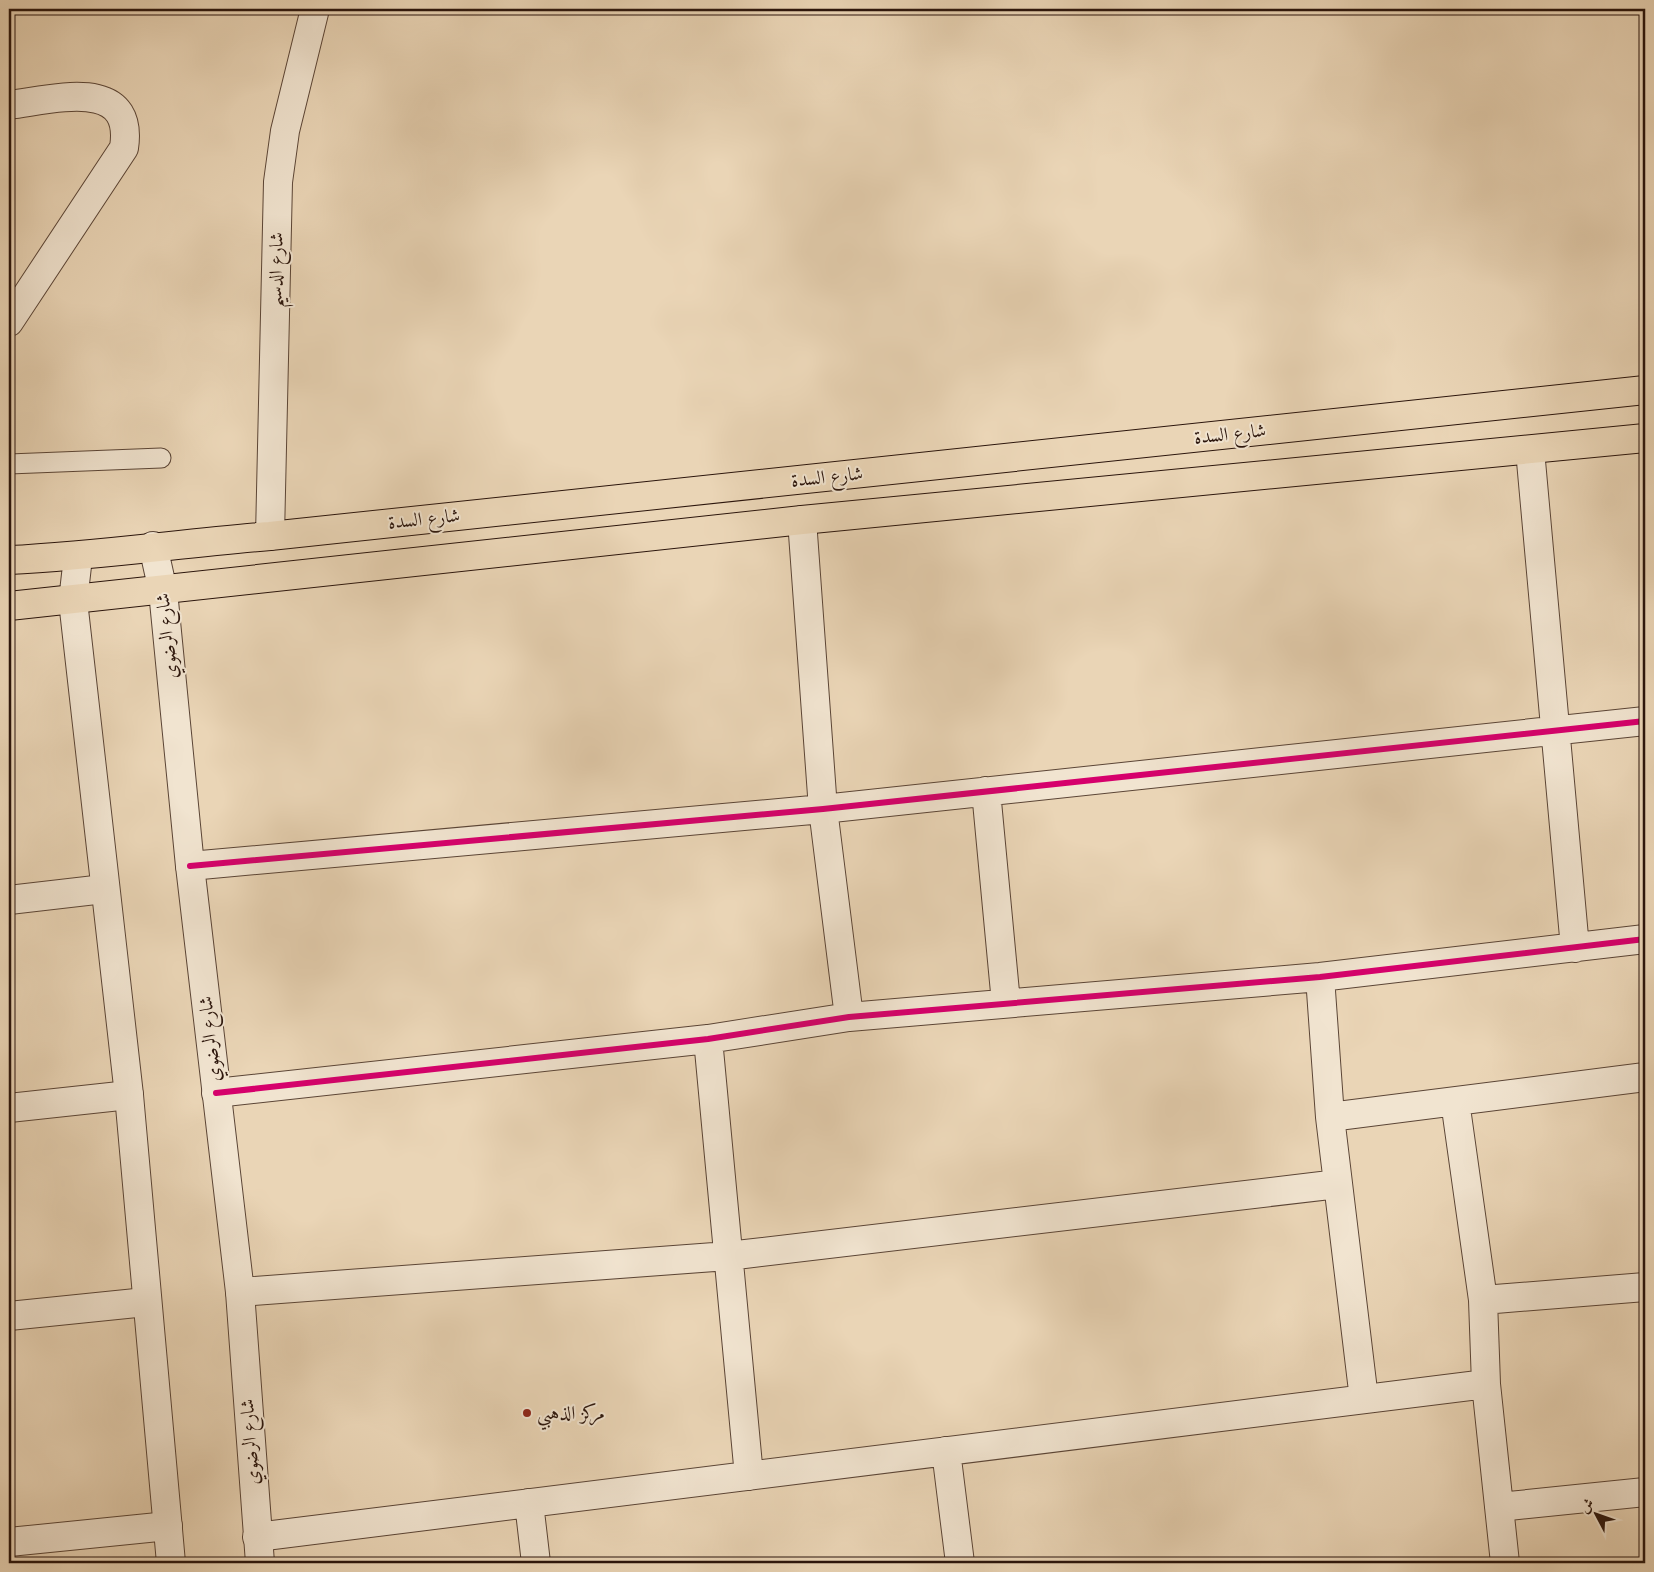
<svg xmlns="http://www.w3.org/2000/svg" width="1654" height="1572" viewBox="0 0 1654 1572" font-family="Cardo,Amiri,serif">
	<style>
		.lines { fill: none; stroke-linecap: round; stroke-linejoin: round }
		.service-casing { stroke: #5b4536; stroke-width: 21 }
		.minor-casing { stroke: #5b4536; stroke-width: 30 }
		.tertiary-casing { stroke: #5b4536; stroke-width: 30 }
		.primary-casing { stroke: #2b150c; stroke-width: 30 }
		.service { stroke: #f1e4d0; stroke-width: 19 }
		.minor { stroke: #f1e4d0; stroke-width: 28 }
		.tertiary { stroke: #f1e4d0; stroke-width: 28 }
		.primary { stroke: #ead5b6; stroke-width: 28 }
		.cycleway-casing { stroke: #f1e4d0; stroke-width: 9 }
		.cycleway { stroke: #d6006c; stroke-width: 6 }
		.poi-dot { fill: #8f2418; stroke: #f1e4d0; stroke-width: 2 }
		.labels { text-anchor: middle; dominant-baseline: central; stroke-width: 4; stroke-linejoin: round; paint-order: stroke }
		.street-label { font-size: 19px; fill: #2b150c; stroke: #f1e4d0 }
		.poi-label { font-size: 19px; fill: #2b150c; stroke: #f1e4d0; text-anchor: start }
	</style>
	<rect width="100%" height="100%" fill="#ead5b6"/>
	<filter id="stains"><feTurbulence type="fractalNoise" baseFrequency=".004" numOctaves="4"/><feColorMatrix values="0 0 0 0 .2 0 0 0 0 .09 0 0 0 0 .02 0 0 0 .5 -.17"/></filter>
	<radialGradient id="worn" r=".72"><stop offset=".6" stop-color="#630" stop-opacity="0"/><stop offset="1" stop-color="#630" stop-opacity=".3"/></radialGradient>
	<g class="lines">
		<defs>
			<path id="service" d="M9,464l152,-6"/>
			<path id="minor" d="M9,105c43,-5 126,-30 115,43l-115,174
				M1530,450l45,498
				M802,520l21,289 26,208
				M270,536l8,-354 7,-51 30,-122
				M986,791l20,212
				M190,866l633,-57 822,-88
				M9,900l95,-11
				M1320,977l10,140 34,282
				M708,1039l41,437
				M216,1093l492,-54 141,-22 471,-40 325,-38
				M1455,1101l28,199 3,84 19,179
				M9,1108l120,-13
				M1330,1117l315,-40
				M240,1292l488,-36 610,-72
				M1483,1300l162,-13
				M9,1316l137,-14
				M946,1451l14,112
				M529,1503l7,60
				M1499,1507l146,-15
				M257,1537l1229,-153
				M9,1542l159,-16"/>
			<path id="tertiary" d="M153,546l10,45 27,275 50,426 20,271
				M78,557l-5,44 56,494 42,468"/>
			<path id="primary" d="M9,560c87,-4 174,-17 261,-24l1375,-146
				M9,606l793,-86 843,-82"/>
		</defs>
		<use href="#service" class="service-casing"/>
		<use href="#minor" class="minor-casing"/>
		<use href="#tertiary" class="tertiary-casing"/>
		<use href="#primary" class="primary-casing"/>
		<use href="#service" class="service"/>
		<use href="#minor" class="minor"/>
		<use href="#tertiary" class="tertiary"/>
		<use href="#primary" class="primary"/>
		<defs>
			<path id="cycleway" d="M190,866l633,-57 822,-88
				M216,1093l492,-54 141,-22 471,-40 325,-38"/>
		</defs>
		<use href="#cycleway" class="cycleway-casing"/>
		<use href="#cycleway" class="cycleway"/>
	</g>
	<circle class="poi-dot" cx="527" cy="1413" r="5"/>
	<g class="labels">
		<g class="street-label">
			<text transform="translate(276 270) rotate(-89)">شارع الدسيم</text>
			<text transform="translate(1230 434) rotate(-6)">شارع السدة</text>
			<text transform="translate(827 477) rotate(-6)">شارع السدة</text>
			<text transform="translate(424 519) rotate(-6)">شارع السدة</text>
			<text transform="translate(167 636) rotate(-96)">شارع الرضوي</text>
			<text transform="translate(210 1039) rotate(-96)">شارع الرضوي</text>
			<text transform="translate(250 1442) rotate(-94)">شارع الرضوي</text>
		</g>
		<g class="poi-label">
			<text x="537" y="1413">مركز الذهبي</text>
		</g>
	</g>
	<rect width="1654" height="1572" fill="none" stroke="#ead5b6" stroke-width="30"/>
	<rect x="10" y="10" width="1634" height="1552" fill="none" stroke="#2b150c" stroke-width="2.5"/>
	<rect x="15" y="15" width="1624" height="1542" fill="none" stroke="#2b150c"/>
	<g transform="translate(1596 1514) rotate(311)" stroke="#f1e4d0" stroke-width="4" paint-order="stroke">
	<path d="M0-4L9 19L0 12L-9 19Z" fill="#2b150c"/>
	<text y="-8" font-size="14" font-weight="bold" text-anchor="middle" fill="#2b150c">ش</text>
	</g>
	<rect width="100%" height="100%" filter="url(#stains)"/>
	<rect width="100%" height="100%" fill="url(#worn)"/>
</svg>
